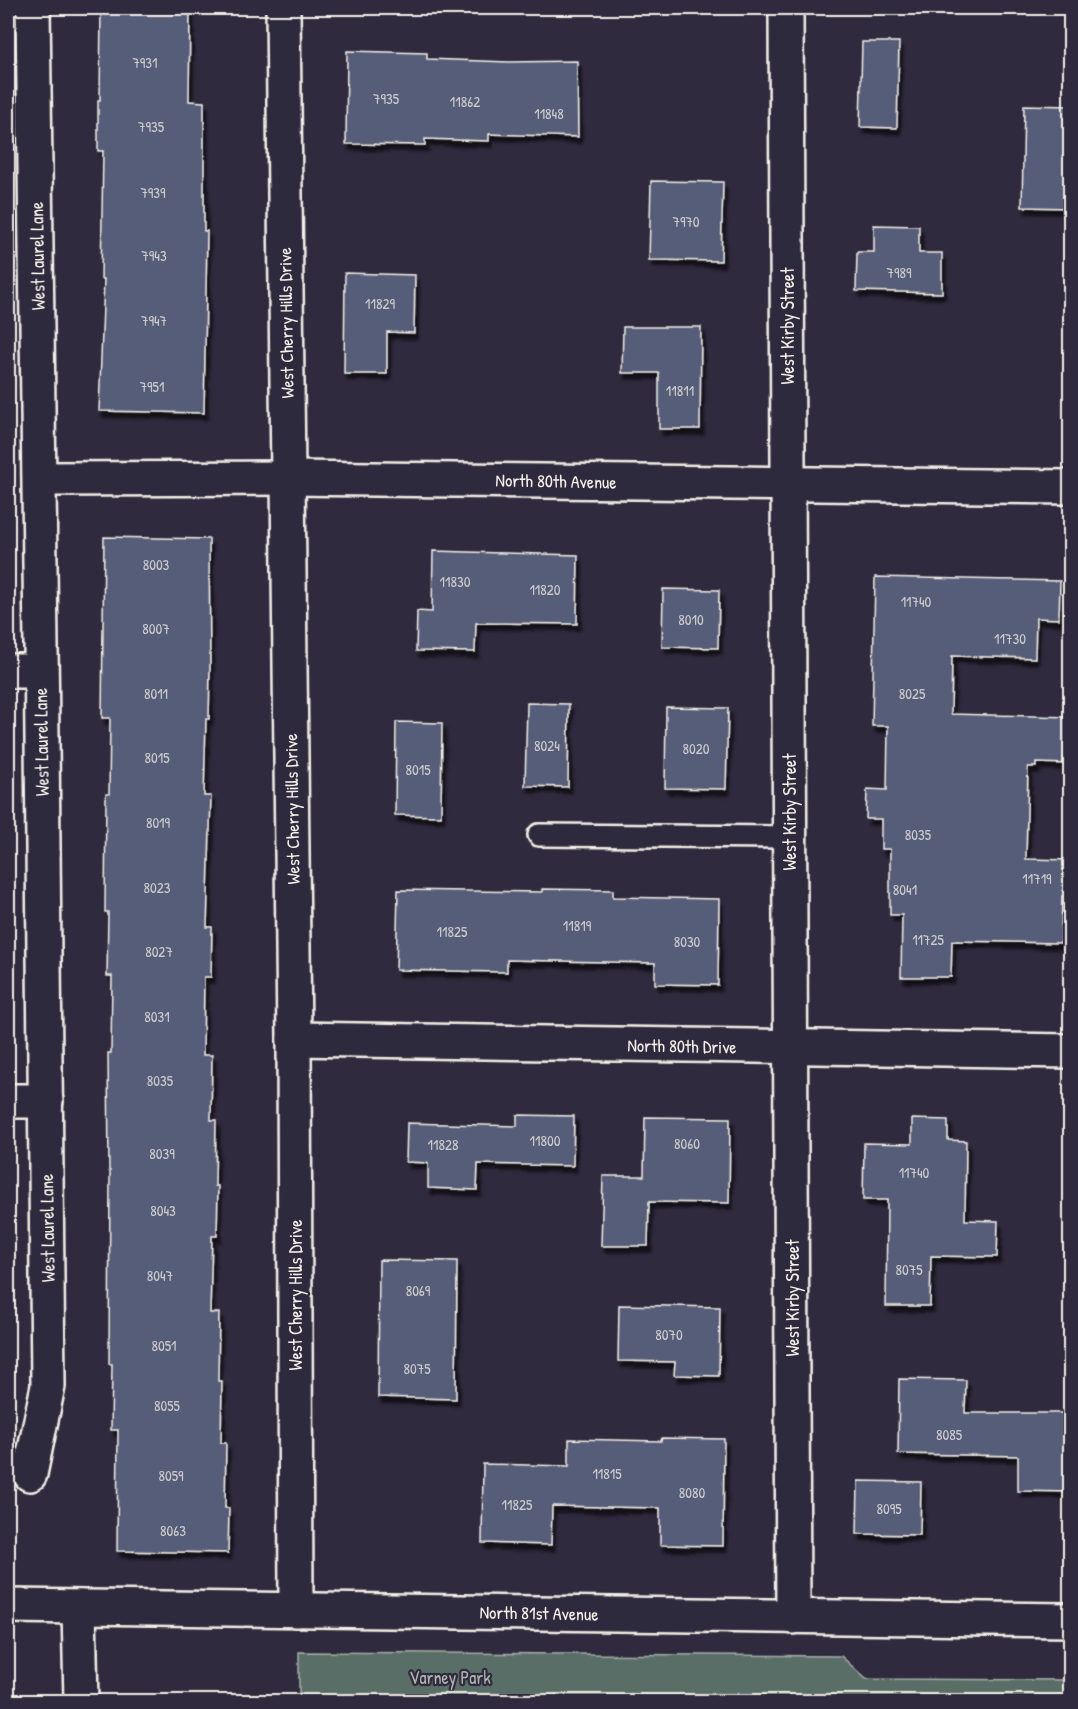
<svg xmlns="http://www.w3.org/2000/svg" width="1078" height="1709" font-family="'Patrick Hand',sans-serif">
<defs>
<filter id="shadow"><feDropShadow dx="3.5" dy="6" stdDeviation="1.5" flood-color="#0009"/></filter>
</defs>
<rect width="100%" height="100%" fill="#2f2a3d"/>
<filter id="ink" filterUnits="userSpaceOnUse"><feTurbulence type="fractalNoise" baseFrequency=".0167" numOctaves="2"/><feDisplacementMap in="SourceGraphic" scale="12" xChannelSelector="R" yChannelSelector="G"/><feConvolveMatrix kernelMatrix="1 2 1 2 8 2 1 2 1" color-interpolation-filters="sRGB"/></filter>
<g filter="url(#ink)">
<!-- green -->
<path fill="#5a6e67" stroke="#a7b0a8" stroke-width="1.5" d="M 299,1652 L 841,1656 L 866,1679 L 1070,1680 L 1070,1701 L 299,1701 Z"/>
<!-- building -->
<g fill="#575d78" stroke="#f4f1e8" stroke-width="1.5" filter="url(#shadow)">
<path d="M 101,8 L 190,8 L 189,101 L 204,102 L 204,231 L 207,231 L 204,413 L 99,411 L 104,279 L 101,279 L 103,151 L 98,151 L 98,100 L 100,100 Z"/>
<path d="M 862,42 L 899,42 L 897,128 L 860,127 Z"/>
<path d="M 347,51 L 427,53 L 427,59 L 509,62 L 577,61 L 578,137 L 489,134 L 489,141 L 425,139 L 425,145 L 346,144 Z"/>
<path d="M 1024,105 L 1071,106 L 1071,208 L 1022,207 Z"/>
<path d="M 651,181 L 723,182 L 721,261 L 649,260 Z"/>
<path d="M 874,225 L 919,226 L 919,253 L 942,253 L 942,293 L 856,291 L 857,252 L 874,252 Z"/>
<path d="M 345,273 L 415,275 L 414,333 L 387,332 L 387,374 L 344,374 Z"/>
<path d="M 623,327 L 701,327 L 700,429 L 659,429 L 659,373 L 622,373 Z"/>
<path d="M 104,537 L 209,539 L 210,668 L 209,719 L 206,719 L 204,796 L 211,796 L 207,927 L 212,927 L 211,977 L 204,977 L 203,1055 L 212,1055 L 211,1120 L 216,1120 L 215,1186 L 218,1186 L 217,1236 L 212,1236 L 210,1313 L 219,1313 L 218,1381 L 222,1381 L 221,1443 L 226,1443 L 225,1508 L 229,1508 L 228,1553 L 117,1551 L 118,1430 L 111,1430 L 112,1364 L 109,1364 L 110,1171 L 109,1171 L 108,1053 L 111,1053 L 112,976 L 107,976 L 108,912 L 105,912 L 106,794 L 109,794 L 110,718 L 102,718 Z"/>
<path d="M 433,551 L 578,555 L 577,624 L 476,623 L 475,652 L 416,651 L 417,611 L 432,612 Z"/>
<path d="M 875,577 L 1060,581 L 1059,619 L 1036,618 L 1035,658 L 952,656 L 951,714 L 1071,717 L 1071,764 L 1036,763 L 1036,767 L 1028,767 L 1026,859 L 1071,860 L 1071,896 L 1062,896 L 1061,943 L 952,941 L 951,977 L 901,977 L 902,915 L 890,915 L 890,849 L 881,849 L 881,819 L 866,819 L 867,789 L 887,790 L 888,726 L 872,726 Z"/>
<path d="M 663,589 L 719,590 L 718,648 L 662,647 Z"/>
<path d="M 527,703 L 569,704 L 568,787 L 525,786 Z"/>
<path d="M 666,707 L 728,708 L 726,789 L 665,788 Z"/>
<path d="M 396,722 L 442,723 L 441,816 L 395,815 Z"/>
<path d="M 542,889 L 613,890 L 613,897 L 719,899 L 718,985 L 655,984 L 655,963 L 507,960 L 507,972 L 396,970 L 398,890 L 542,892 Z"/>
<path d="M 517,1115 L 574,1116 L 573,1166 L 478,1164 L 477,1190 L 428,1188 L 428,1163 L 406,1162 L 407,1123 L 517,1126 Z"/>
<path d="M 645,1117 L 730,1118 L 729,1203 L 649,1202 L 648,1246 L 601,1246 L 603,1176 L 644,1176 Z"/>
<path d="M 912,1119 L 948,1120 L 948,1140 L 966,1141 L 965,1220 L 998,1221 L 997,1257 L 931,1256 L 930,1306 L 886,1306 L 887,1200 L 863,1200 L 864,1143 L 912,1144 Z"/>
<path d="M 379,1260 L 457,1261 L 456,1399 L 378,1397 Z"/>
<path d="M 619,1305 L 720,1307 L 719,1376 L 674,1375 L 675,1362 L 618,1361 Z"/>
<path d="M 899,1379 L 966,1380 L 965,1413 L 1071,1413 L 1071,1492 L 1018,1491 L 1018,1456 L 898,1454 Z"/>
<path d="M 662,1438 L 724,1439 L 723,1546 L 660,1545 L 660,1508 L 552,1506 L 551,1545 L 482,1543 L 483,1464 L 569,1466 L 569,1439 L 661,1441 Z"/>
<path d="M 858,1481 L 921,1482 L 920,1535 L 857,1534 Z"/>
</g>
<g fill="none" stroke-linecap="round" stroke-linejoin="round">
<!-- lane casing -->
<g stroke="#f4f1e8" stroke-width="26">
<path id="lane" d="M 539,835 L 789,837"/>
</g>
<!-- street casing -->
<g stroke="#f4f1e8" stroke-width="38">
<g id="street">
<path d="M 283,8 L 294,1039 L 296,1610"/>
<path d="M 786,8 L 793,1617"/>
<path d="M 41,479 L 288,478 L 1070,487"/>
<path d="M 8,671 L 40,671"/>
<path d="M 294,1039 L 1070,1051"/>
<path d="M 8,1101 L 46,1101"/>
<path d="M 30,1474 L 48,1386 C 44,927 40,467 33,8"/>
<path d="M 8,1606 L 1070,1620"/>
<path d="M 79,1607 L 81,1702"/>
</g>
</g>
<!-- lane -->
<use href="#lane" stroke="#2f2a3d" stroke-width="21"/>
<!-- street -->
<use href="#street" stroke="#2f2a3d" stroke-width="33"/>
</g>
</g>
<g text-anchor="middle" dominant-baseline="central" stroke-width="4.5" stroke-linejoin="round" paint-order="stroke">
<!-- number labels -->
<g font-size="15" fill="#cdcccc">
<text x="145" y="62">7931</text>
<text x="386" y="98">7935</text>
<text x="465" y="101">11862</text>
<text x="549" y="113">11848</text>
<text x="151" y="126">7935</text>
<text x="153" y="192">7939</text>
<text x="686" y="221">7970</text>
<text x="154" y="255">7943</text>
<text x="899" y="272">7989</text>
<text x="380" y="303">11829</text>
<text x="154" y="320">7947</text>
<text x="152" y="386">7951</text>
<text x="680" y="390">11811</text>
<text x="156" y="564">8003</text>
<text x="455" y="581">11830</text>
<text x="545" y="589">11820</text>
<text x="916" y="601">11740</text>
<text x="691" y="619">8010</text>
<text x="156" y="628">8007</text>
<text x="1010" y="638">11730</text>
<text x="156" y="693">8011</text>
<text x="912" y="693">8025</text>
<text x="547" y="745">8024</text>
<text x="696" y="748">8020</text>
<text x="157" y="757">8015</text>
<text x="418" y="769">8015</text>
<text x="158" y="822">8019</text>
<text x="918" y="834">8035</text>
<text x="1037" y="878">11719</text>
<text x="157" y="887">8023</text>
<text x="905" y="889">8041</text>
<text x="577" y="925">11819</text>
<text x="452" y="931">11825</text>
<text x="928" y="939">11725</text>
<text x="687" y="941">8030</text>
<text x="159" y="951">8027</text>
<text x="157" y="1016">8031</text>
<text x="160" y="1080">8035</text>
<text x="545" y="1140">11800</text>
<text x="687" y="1143">8060</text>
<text x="443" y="1144">11828</text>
<text x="162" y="1153">8039</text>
<text x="914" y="1172">11740</text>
<text x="163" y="1210">8043</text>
<text x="909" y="1269">8075</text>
<text x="160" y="1275">8047</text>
<text x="418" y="1290">8069</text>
<text x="669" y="1334">8070</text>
<text x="164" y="1345">8051</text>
<text x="417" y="1368">8075</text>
<text x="167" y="1405">8055</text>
<text x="949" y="1434">8085</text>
<text x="607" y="1473">11815</text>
<text x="171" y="1475">8059</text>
<text x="692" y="1492">8080</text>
<text x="517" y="1504">11825</text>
<text x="889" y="1508">8095</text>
<text x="173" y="1530">8063</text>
</g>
<!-- street labels -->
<g font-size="18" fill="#f4f1e8" stroke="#2f2a3d">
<text transform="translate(37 256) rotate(-91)">West Laurel Lane</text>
<text transform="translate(286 323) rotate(-91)">West Cherry Hills Drive</text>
<text transform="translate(787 326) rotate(-90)">West Kirby Street</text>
<text transform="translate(556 481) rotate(1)">North 80th Avenue</text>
<text transform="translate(41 742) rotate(-91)">West Laurel Lane</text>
<text transform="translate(292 809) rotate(-91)">West Cherry Hills Drive</text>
<text transform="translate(789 812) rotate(-90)">West Kirby Street</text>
<text transform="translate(682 1046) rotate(1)">North 80th Drive</text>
<text transform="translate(47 1228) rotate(-91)">West Laurel Lane</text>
<text transform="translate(295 1295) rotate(-90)">West Cherry Hills Drive</text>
<text transform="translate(792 1298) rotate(-90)">West Kirby Street</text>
<text transform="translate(539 1613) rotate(1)">North 81st Avenue</text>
</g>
<!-- park labels -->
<g font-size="18" fill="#afb6ae" stroke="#2f2a3d">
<text x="450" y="1677">Varney Park</text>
</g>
</g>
<!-- margin -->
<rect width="1078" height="1709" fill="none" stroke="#2f2a3d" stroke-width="30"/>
<rect x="15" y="15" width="1048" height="1679" fill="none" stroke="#f4f1e8" stroke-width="2" filter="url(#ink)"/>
</svg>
